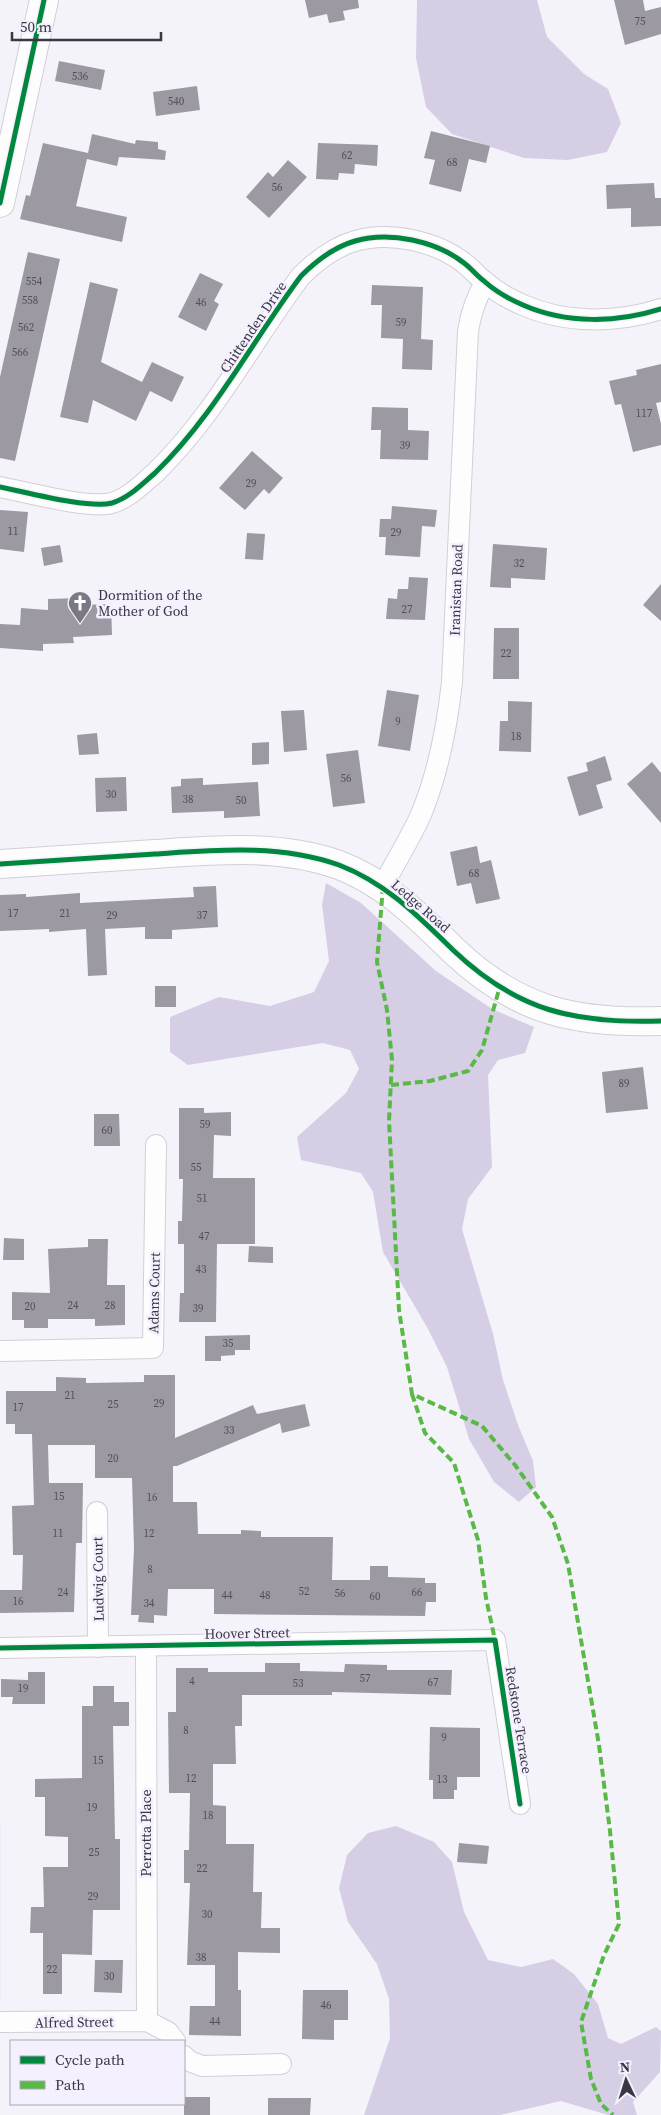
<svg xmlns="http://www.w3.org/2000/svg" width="661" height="2115" font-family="'Source Serif 4',serif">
<rect width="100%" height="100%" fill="#f5f3fa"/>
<!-- built -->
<rect fill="#f0ebfb" x="0" y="1823" width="1" height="180"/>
<!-- forest -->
<g fill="#d5cee5">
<path d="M 417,0 L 537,0 L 547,37 L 584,74 L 608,89 L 621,123 L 607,152 L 568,160 L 524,158 L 452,134 L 426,107 L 416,58 Z"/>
<path d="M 326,883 L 361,903 L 436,971 L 492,1009 L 534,1027 L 525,1053 L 498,1060 L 488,1075 L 492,1167 L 468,1199 L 462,1229 L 493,1334 L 503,1380 L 518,1425 L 533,1461 L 536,1487 L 519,1502 L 494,1482 L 469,1439 L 447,1367 L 428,1329 L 383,1252 L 373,1192 L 361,1173 L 301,1160 L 297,1137 L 346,1093 L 359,1069 L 350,1050 L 323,1043 L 188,1065 L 170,1052 L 170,1017 L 219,997 L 270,1006 L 314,992 L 329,961 L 322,905 Z"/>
<path d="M 396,1826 L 434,1842 L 452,1862 L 464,1912 L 488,1960 L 521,1967 L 553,1959 L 574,1974 L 598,2004 L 608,2038 L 621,2044 L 656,2027 L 661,2031 L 660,2072 L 633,2102 L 637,2115 L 608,2115 L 561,2101 L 500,2115 L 364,2115 L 390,2038 L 389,1999 L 377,1964 L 348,1922 L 339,1888 L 347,1855 L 368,1833 Z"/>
</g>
<!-- building -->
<g fill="#9c99a2">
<path d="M 305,0 L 358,0 L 359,8 L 343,11 L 345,20 L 329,23 L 327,14 L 309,18 Z"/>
<path d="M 614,0 L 643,0 L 645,11 L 661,7 L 661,34 L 625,45 Z"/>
<path d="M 59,61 L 105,70 L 101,90 L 55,81 Z"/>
<path d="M 197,86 L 200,110 L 156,116 L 153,92 Z"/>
<path d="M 431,131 L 490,146 L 486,163 L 469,159 L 461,192 L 429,184 L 435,160 L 424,158 Z"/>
<path d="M 92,134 L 135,144 L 136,140 L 158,142 L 158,149 L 166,151 L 165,160 L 119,157 L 117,166 L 87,159 L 76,206 L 127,217 L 122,242 L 20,219 L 26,195 L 30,196 L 43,143 L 88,153 Z"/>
<path d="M 318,143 L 378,145 L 377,166 L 355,164 L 354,174 L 339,173 L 338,180 L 316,179 Z"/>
<path d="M 288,160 L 307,177 L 269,218 L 246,197 L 268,172 L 273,177 Z"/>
<path d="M 654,183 L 655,198 L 661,198 L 661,226 L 631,227 L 631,208 L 607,209 L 606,185 Z"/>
<path d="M 28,252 L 60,259 L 15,461 L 0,458 L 0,377 Z"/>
<path d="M 200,273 L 223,284 L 214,301 L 219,304 L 206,331 L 178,317 Z"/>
<path d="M 90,282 L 118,289 L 101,362 L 142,382 L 152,362 L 184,377 L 172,402 L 150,391 L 136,421 L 93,400 L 88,423 L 60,417 Z"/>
<path d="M 372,285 L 423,287 L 421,339 L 433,340 L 432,370 L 402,369 L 403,339 L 381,338 L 382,305 L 371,305 Z"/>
<path d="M 661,364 L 661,402 L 656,403 L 661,424 L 661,445 L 633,452 L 621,404 L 615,405 L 609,381 L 637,375 L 636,370 Z"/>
<path d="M 372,407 L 408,408 L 408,430 L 429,431 L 428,460 L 380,459 L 381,430 L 371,430 Z"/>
<path d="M 252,451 L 283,478 L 269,494 L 264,489 L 245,510 L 219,488 Z"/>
<path d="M 392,506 L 437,510 L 435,527 L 422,526 L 420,557 L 385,555 L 386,537 L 379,537 L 380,519 L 391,519 Z"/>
<path d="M 0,510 L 28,512 L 24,552 L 0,549 Z"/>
<path d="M 247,533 L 265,534 L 263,560 L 245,559 Z"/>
<path d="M 493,544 L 547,548 L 545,580 L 511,578 L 511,588 L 490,587 Z"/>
<path d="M 60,545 L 63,562 L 44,566 L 41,548 Z"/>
<path d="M 409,577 L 428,578 L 425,620 L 386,619 L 388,598 L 397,599 L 398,589 L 408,589 Z"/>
<path d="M 661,584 L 661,621 L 643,605 Z"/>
<path d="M 79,598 L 80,605 L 111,604 L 112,635 L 73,637 L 74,643 L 43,644 L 43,651 L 0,648 L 0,624 L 20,625 L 21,608 L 48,610 L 48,599 Z"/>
<path d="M 494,628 L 519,628 L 519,679 L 493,679 Z"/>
<path d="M 387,690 L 419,695 L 410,751 L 378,746 Z"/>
<path d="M 508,701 L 532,702 L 531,752 L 499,751 L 500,721 L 508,721 Z"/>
<path d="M 304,710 L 307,750 L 284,752 L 281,711 Z"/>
<path d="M 97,733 L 99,754 L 79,755 L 77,735 Z"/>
<path d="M 269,742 L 269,764 L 252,765 L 252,743 Z"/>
<path d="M 358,750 L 365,803 L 333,807 L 326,754 Z"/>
<path d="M 605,756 L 612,780 L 596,785 L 603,808 L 579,816 L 567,777 L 588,771 L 586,763 Z"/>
<path d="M 652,762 L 661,773 L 661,823 L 627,784 Z"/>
<path d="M 126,777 L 127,811 L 96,812 L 95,778 Z"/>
<path d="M 203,778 L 203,785 L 258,782 L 260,816 L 224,818 L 224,811 L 172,813 L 171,787 L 181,786 L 181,779 Z"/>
<path d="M 477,846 L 480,863 L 491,860 L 500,899 L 476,904 L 471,883 L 457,886 L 450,852 Z"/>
<path d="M 216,886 L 218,927 L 172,930 L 172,939 L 145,939 L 145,927 L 105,929 L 107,975 L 88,976 L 86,929 L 49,932 L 49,929 L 0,931 L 0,895 L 26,894 L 26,897 L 80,893 L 80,903 L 194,897 L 193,887 Z"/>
<rect x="155" y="986" width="21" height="21"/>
<path d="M 643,1067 L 648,1109 L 606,1113 L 602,1072 Z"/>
<path d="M 179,1108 L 204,1108 L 204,1113 L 231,1112 L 231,1136 L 214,1135 L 213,1178 L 255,1178 L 255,1244 L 217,1244 L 216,1322 L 179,1322 L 180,1293 L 184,1293 L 184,1244 L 178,1244 L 178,1221 L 182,1221 L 183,1179 L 179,1179 Z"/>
<path d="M 94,1114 L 119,1114 L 120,1146 L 94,1146 Z"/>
<path d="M 4,1238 L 24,1239 L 24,1260 L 3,1260 Z"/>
<path d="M 88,1239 L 108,1239 L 107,1285 L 125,1285 L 125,1325 L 95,1326 L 95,1319 L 48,1319 L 48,1328 L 24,1328 L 24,1320 L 12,1320 L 12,1292 L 50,1293 L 48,1249 L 88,1247 Z"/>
<path d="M 249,1246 L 273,1247 L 273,1263 L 248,1262 Z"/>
<path d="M 250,1335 L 250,1350 L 235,1350 L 235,1355 L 221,1356 L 221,1361 L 205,1361 L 205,1336 Z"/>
<path d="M 144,1375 L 175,1375 L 175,1438 L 253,1405 L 257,1414 L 305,1404 L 310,1426 L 282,1433 L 280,1423 L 177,1466 L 173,1466 L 173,1502 L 197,1502 L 198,1534 L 241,1534 L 241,1530 L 261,1531 L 261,1537 L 333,1537 L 332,1580 L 370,1580 L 370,1566 L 388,1566 L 388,1577 L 425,1578 L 425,1583 L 436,1583 L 436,1602 L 426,1602 L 425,1616 L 214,1614 L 214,1589 L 168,1589 L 167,1616 L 154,1615 L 154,1623 L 138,1622 L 139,1615 L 131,1615 L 134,1548 L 132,1478 L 95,1478 L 95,1445 L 48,1445 L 49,1483 L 83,1483 L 82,1543 L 76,1543 L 74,1612 L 0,1613 L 0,1590 L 22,1590 L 23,1555 L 13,1555 L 12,1506 L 34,1505 L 32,1434 L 15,1434 L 15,1424 L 6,1424 L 6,1391 L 56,1391 L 56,1377 L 86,1378 L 86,1383 L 144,1382 Z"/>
<path d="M 265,1663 L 300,1663 L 300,1671 L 344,1672 L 345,1664 L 387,1665 L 387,1670 L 452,1670 L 451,1695 L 332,1692 L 332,1695 L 242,1695 L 242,1726 L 235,1726 L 236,1764 L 213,1764 L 213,1805 L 226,1806 L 226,1844 L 254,1844 L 253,1892 L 262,1892 L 261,1928 L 280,1928 L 280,1953 L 238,1952 L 238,1990 L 241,1990 L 241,2036 L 189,2035 L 190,2006 L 215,2006 L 215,1965 L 187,1965 L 190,1883 L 184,1883 L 184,1850 L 189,1850 L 190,1793 L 169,1793 L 168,1712 L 176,1712 L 176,1668 L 208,1668 L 208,1672 L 265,1672 Z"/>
<path d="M 28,1672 L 45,1672 L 45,1704 L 12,1704 L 13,1697 L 1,1697 L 1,1679 L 28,1680 Z"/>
<path d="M 93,1686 L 114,1686 L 114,1702 L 129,1702 L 129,1726 L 113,1726 L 115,1839 L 120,1839 L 120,1910 L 93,1910 L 92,1955 L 62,1954 L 62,1994 L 43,1994 L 43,1933 L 30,1933 L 31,1907 L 44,1907 L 43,1867 L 68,1867 L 68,1837 L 45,1836 L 45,1797 L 35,1797 L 35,1779 L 82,1778 L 82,1706 L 93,1706 Z"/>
<path d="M 430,1727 L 480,1728 L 480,1777 L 457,1777 L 457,1790 L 454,1790 L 454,1799 L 433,1799 L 433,1780 L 429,1780 Z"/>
<path d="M 459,1843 L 489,1846 L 487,1864 L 457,1862 Z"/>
<path d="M 95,1960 L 123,1960 L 122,1993 L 94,1992 Z"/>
<path d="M 303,1990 L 348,1990 L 348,2020 L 334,2020 L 334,2040 L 302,2039 Z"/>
<rect x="184" y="2097" width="26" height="18"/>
<path d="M 268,2098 L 311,2098 L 310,2115 L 268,2115 Z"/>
</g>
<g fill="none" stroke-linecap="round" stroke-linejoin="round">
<!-- street casing -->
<g stroke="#d1ced8" stroke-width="22">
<g id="street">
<path d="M 0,487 C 26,492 88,509 112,503 C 129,498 142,484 155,473 C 215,415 252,341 301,276 C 317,260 334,247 355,241 C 390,231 436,241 464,263 C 471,268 477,276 484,281 C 495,291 509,299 523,305 C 566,324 617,323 661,309"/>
<path d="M 383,886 C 395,862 411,838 422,812 C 439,770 447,727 452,682 L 468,331 C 471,313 475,299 485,283"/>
<path d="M 0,1351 L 153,1348 L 156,1145"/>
<path d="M 97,1512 L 98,1647"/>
<path d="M 146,1646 L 147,2021"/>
<path d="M 0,1648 L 495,1640 L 520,1804"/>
<path d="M 0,2022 L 147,2021 L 168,2032 L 175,2041"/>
<path d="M 184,2056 L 189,2061 L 202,2066 L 281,2064"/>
</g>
</g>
<!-- secondary casing -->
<g stroke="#d1ced8" stroke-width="30">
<path id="secondary" d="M 0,864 C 52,861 103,857 155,854 C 217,850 279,844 339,865 C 386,883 418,916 453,950 C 517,1011 575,1024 661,1021"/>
</g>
<!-- primary casing -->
<g stroke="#d1ced8" stroke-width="30">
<path id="primary" d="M 0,203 L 44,0"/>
</g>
<!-- street -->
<use href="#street" stroke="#fefdfe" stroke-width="20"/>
<!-- secondary -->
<use href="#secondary" stroke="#fefdfe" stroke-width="28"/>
<!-- primary -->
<use href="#primary" stroke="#fefdfe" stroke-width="28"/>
<!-- quiet -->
<g stroke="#58b947" stroke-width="4" stroke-dasharray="8 4" stroke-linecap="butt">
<path d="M 383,886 L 377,962 L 387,1010 L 392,1060 L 389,1121 L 399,1310 L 412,1394 L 482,1426 L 515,1465 L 552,1517 L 568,1564 L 599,1745 L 610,1831 L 619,1924 L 604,1955 L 581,2022 L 591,2079 L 601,2104 L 613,2115"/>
<path d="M 391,1085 L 430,1081 L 468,1071 L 482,1050 L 500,986"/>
<path d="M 412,1394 L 425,1433 L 454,1463 L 478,1540 L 486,1598 L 495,1640"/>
</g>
<!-- cycleway casing -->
<g stroke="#f4f0fd" stroke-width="8">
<g id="cycleway">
<path d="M 0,203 L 44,0"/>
<path d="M 0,487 C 26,492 88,509 112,503 C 129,498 142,484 155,473 C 215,415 252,341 301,276 C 317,260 334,247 355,241 C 390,231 436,241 464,263 C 471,268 477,276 484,281 C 495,291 509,299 523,305 C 566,324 617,323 661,309"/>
<path d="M 0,864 C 52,861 103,857 155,854 C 217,850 279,844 339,865 C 386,883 418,916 453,950 C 517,1011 575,1024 661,1021"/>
<path d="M 0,1648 L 495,1640 L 520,1804"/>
</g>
</g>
<!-- cycleway -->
<use href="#cycleway" stroke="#00873e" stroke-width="5"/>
</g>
<!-- icons -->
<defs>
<g id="church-pin" transform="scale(1.25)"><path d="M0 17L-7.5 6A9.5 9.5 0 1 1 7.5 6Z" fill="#7b7883" stroke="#f4f0fd"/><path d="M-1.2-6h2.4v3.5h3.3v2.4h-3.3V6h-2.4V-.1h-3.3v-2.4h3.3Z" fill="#fff"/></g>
</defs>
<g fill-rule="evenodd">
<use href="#church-pin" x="80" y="603"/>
</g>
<g text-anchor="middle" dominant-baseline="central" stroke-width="5" stroke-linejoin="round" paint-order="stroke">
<!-- number labels -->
<g font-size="11" fill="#524f5b">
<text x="640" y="21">75</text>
<text x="80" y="76">536</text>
<text x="176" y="101">540</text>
<text x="347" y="155">62</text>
<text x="452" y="162">68</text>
<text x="277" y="187">56</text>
<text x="34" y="281">554</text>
<text x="30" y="300">558</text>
<text x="201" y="302">46</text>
<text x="401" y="322">59</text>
<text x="26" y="327">562</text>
<text x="20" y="352">566</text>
<text x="644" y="413">117</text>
<text x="405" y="445">39</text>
<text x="251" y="483">29</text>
<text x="13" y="531">11</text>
<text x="396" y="532">29</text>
<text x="519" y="563">32</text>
<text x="407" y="609">27</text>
<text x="506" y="653">22</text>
<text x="398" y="721">9</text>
<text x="516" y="736">18</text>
<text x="346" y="778">56</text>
<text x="111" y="794">30</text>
<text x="188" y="799">38</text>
<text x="241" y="800">50</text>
<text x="474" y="873">68</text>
<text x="13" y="913">17</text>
<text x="65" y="913">21</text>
<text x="112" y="915">29</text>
<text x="202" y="915">37</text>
<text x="624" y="1083">89</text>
<text x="205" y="1124">59</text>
<text x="107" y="1130">60</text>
<text x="196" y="1167">55</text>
<text x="202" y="1198">51</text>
<text x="204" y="1236">47</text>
<text x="201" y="1269">43</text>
<text x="73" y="1305">24</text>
<text x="110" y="1305">28</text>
<text x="30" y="1306">20</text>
<text x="198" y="1308">39</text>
<text x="228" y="1343">35</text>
<text x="70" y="1395">21</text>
<text x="159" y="1403">29</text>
<text x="113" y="1404">25</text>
<text x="18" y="1407">17</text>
<text x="229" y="1430">33</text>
<text x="113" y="1458">20</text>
<text x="59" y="1496">15</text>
<text x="152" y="1497">16</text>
<text x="58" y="1533">11</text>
<text x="149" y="1533">12</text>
<text x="150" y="1569">8</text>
<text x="304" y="1591">52</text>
<text x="63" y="1592">24</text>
<text x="417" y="1592">66</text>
<text x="340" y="1593">56</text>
<text x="227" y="1595">44</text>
<text x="265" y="1595">48</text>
<text x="375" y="1596">60</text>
<text x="18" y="1601">16</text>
<text x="149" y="1603">34</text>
<text x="365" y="1678">57</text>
<text x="192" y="1681">4</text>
<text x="433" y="1682">67</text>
<text x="298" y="1683">53</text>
<text x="23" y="1688">19</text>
<text x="186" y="1730">8</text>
<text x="444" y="1737">9</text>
<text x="98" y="1760">15</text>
<text x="191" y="1778">12</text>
<text x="442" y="1779">13</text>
<text x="92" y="1807">19</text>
<text x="208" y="1815">18</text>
<text x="94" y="1852">25</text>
<text x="202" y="1868">22</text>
<text x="93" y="1896">29</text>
<text x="207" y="1914">30</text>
<text x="201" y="1957">38</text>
<text x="52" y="1969">22</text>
<text x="109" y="1976">30</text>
<text x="326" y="2005">46</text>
<text x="215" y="2021">44</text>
</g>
<!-- street labels -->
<g font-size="14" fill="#3a3643" stroke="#f4f0fd">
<text transform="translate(253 327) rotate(-56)">Chittenden Drive</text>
<text transform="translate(456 590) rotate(-88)">Iranistan Road</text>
<text transform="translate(421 906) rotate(41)">Ledge Road</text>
<text transform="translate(154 1293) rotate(-89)">Adams Court</text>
<text transform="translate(98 1579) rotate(-91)">Ludwig Court</text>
<text transform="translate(247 1633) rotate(-1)">Hoover Street</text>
<text transform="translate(519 1720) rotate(81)">Redstone Terrace</text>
<text transform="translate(146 1833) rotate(-90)">Perrotta Place</text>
<text transform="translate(74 2022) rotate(-1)">Alfred Street</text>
</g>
<!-- poi labels -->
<g font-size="14" fill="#3a3643" stroke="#f4f0fd" text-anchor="start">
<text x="98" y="595">Dormition of the<tspan x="98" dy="16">Mother of God</tspan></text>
</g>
</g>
<!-- legend -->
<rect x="10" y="2040" width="175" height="65" fill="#f4f0fd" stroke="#aaa6b3"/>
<rect x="20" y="2056" width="25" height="8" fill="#00873e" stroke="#aaa6b3"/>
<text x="55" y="2065" font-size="15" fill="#3a3643">Cycle path</text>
<rect x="20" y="2081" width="25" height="8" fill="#58b947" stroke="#aaa6b3"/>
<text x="55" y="2090" font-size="15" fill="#3a3643">Path</text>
<!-- north arrow -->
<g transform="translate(626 2080) rotate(356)" stroke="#f4f0fd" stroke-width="4" paint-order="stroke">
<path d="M0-4L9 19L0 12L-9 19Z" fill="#3a3643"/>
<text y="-8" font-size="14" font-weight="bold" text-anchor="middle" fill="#3a3643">N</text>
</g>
<!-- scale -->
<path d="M12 32v8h149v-8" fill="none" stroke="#3a3643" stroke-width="2.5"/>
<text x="20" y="32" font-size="15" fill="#3a3643" stroke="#f4f0fd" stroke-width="4" paint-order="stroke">50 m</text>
</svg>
